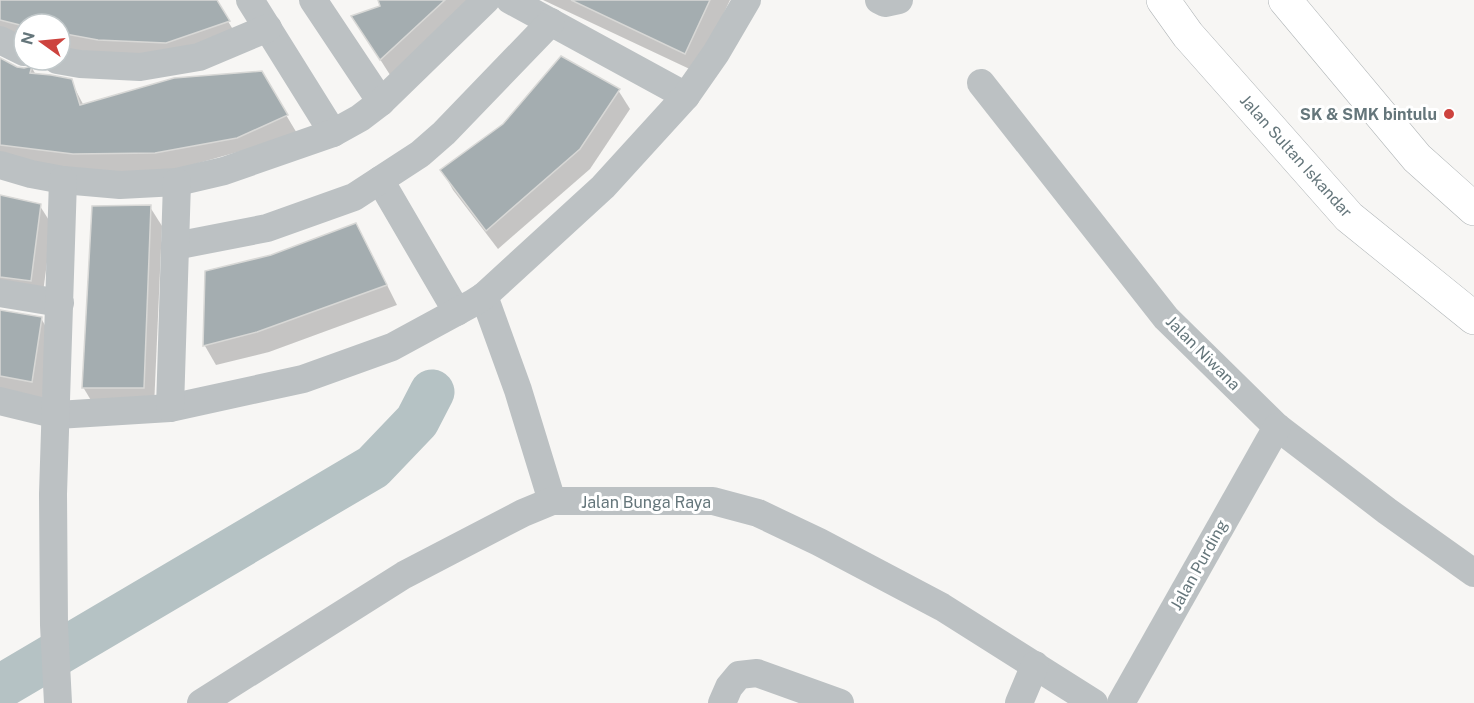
<svg xmlns="http://www.w3.org/2000/svg" width="1474" height="703" font-family="'Public Sans',sans-serif">
<rect width="100%" height="100%" fill="#f7f6f4"/>
<!-- shadow -->
<g fill="#0003">
<path d="M 0,0 L 215,0 L 240,41 L 178,62 L 60,50 L 60,24 L 24,24 L 24,44 L 0,40 Z"/>
<path d="M 380,0 L 478,0 L 392,78 L 353,17 L 382,6 Z"/>
<path d="M 543,0 L 730,0 L 696,72 Z"/>
<path d="M 0,60 L 17,68 L 24,70 L 32,68 L 36,75 L 71,81 L 84,106 L 261,73 L 298,135 L 167,172 L 85,173 L 0,160 Z"/>
<path d="M 618,90 L 630,109 L 590,169 L 498,249 L 453,190 L 442,170 L 504,125 Z"/>
<path d="M 0,197 L 40,206 L 52,225 L 42,300 L 0,301 Z"/>
<path d="M 150,207 L 162,226 L 154,407 L 95,407 L 83,387 Z"/>
<path d="M 367,245 L 397,305 L 269,352 L 216,365 L 205,346 L 207,272 Z"/>
<path d="M 0,311 L 41,318 L 52,338 L 42,401 L 0,394 Z"/>
</g>
<g fill="none" stroke-linecap="round" stroke-linejoin="round">
<!-- river -->
<path stroke="#b5c2c4" stroke-width="45" d="M 0,687 L 373,467 L 417,421 L 432,392"/>
</g>
<!-- building -->
<g fill="#a4adb0" stroke="#d8d8d6" stroke-width="1.5">
<path d="M 0,0 L 217,0 L 230,21 L 166,43 L 98,40 L 60,33 L 60,24 L 24,24 L 24,26 L 0,20 Z"/>
<path d="M 378,0 L 445,0 L 380,60 L 351,16 L 380,6 Z"/>
<path d="M 571,0 L 710,0 L 685,54 Z"/>
<path d="M 561,56 L 620,89 L 580,149 L 486,231 L 440,170 L 503,124 Z"/>
<path d="M 0,58 L 17,67 L 24,68 L 32,66 L 30,73 L 51,75 L 72,79 L 80,105 L 174,78 L 262,71 L 288,115 L 237,138 L 155,153 L 73,154 L 0,145 Z"/>
<path d="M 0,195 L 41,204 L 31,281 L 0,277 Z"/>
<path d="M 151,205 L 144,388 L 82,388 L 92,206 Z"/>
<path d="M 356,223 L 387,285 L 257,332 L 203,346 L 205,271 L 271,255 Z"/>
<path d="M 0,310 L 42,317 L 32,382 L 0,376 Z"/>
</g>
<g fill="none" stroke-linecap="round" stroke-linejoin="round">
<!-- major casing -->
<g stroke="#b0b5b7" stroke-width="34">
<g id="major">
<path d="M 1163,0 L 1188,35 L 1349,217 L 1474,318"/>
<path d="M 1285,0 L 1417,158 L 1474,209"/>
</g>
</g>
<!-- minor -->
<g stroke="#bcc1c3" stroke-width="28">
<path d="M 250,0 L 333,133"/>
<path d="M 313,0 L 381,102"/>
<path d="M 510,0 L 686,96"/>
<path d="M 879,0 L 885,3 L 899,0"/>
<path d="M 0,40 L 24,52"/>
<path d="M 57,60 L 80,64 L 140,67 L 199,57 L 268,28"/>
<path d="M 981,83 L 1166,318 L 1277,427 L 1387,511 L 1474,573"/>
<path d="M 0,165 L 31,174 L 63,180 L 120,185 L 177,182 L 224,171 L 333,133 L 360,118 L 381,102 L 486,0"/>
<path d="M 380,180 L 457,312"/>
<path d="M 175,246 L 267,228 L 354,197 L 420,154 L 444,133 L 551,22"/>
<path d="M 0,293 L 60,303"/>
<path d="M 484,296 L 518,390 L 552,501"/>
<path d="M 0,401 L 57,415 L 170,408 L 303,379 L 392,347 L 473,303 L 484,296 L 603,187 L 686,96 L 716,53 L 747,0"/>
<path d="M 170,408 L 177,182"/>
<path d="M 58,703 L 54,625 L 53,494 L 63,180"/>
<path d="M 201,703 L 404,575 L 523,513 L 552,501 L 713,501 L 758,513 L 819,542 L 942,607 L 1094,703"/>
<path d="M 722,703 L 729,687 L 739,675 L 757,673 L 840,703"/>
<path d="M 1019,703 L 1035,665"/>
<path d="M 1121,703 L 1277,427"/>
</g>
<!-- major -->
<use href="#major" stroke="#fff" stroke-width="33"/>
</g>
<!-- markers -->
<circle fill="#cd433e" stroke="#fff" stroke-width="2" cx="1449" cy="114" r="6"/>
<g text-anchor="middle" dominant-baseline="central" stroke-width="6" stroke-linejoin="round" paint-order="stroke">
<!-- poi labels -->
<g font-size="16" font-weight="bold" fill="#65767b" stroke="#fff" text-anchor="end">
<text x="1437" y="114">SK &amp; SMK bintulu</text>
</g>
<!-- street labels -->
<g font-size="16" fill="#65767b" stroke="#fff">
<text transform="translate(1296 156) rotate(48)">Jalan Sultan Iskandar</text>
<text transform="translate(1203 353) rotate(45)">Jalan Niwana</text>
<text x="646" y="502">Jalan Bunga Raya</text>
<text transform="translate(1199 565) rotate(-61)">Jalan Purding</text>
</g>
</g>
<!-- north arrow -->
<g transform="translate(42 42) rotate(285)"><circle r="28" fill="#ffffff" stroke="#c1c8ca" stroke-width="1.5"/>
<path d="M0-4.5L10 22L0 15L-10 22Z" fill="#cd433e"/>
<text y="-9" font-size="16" font-weight="bold" text-anchor="middle" fill="#65767b">N</text>
</g>
</svg>
